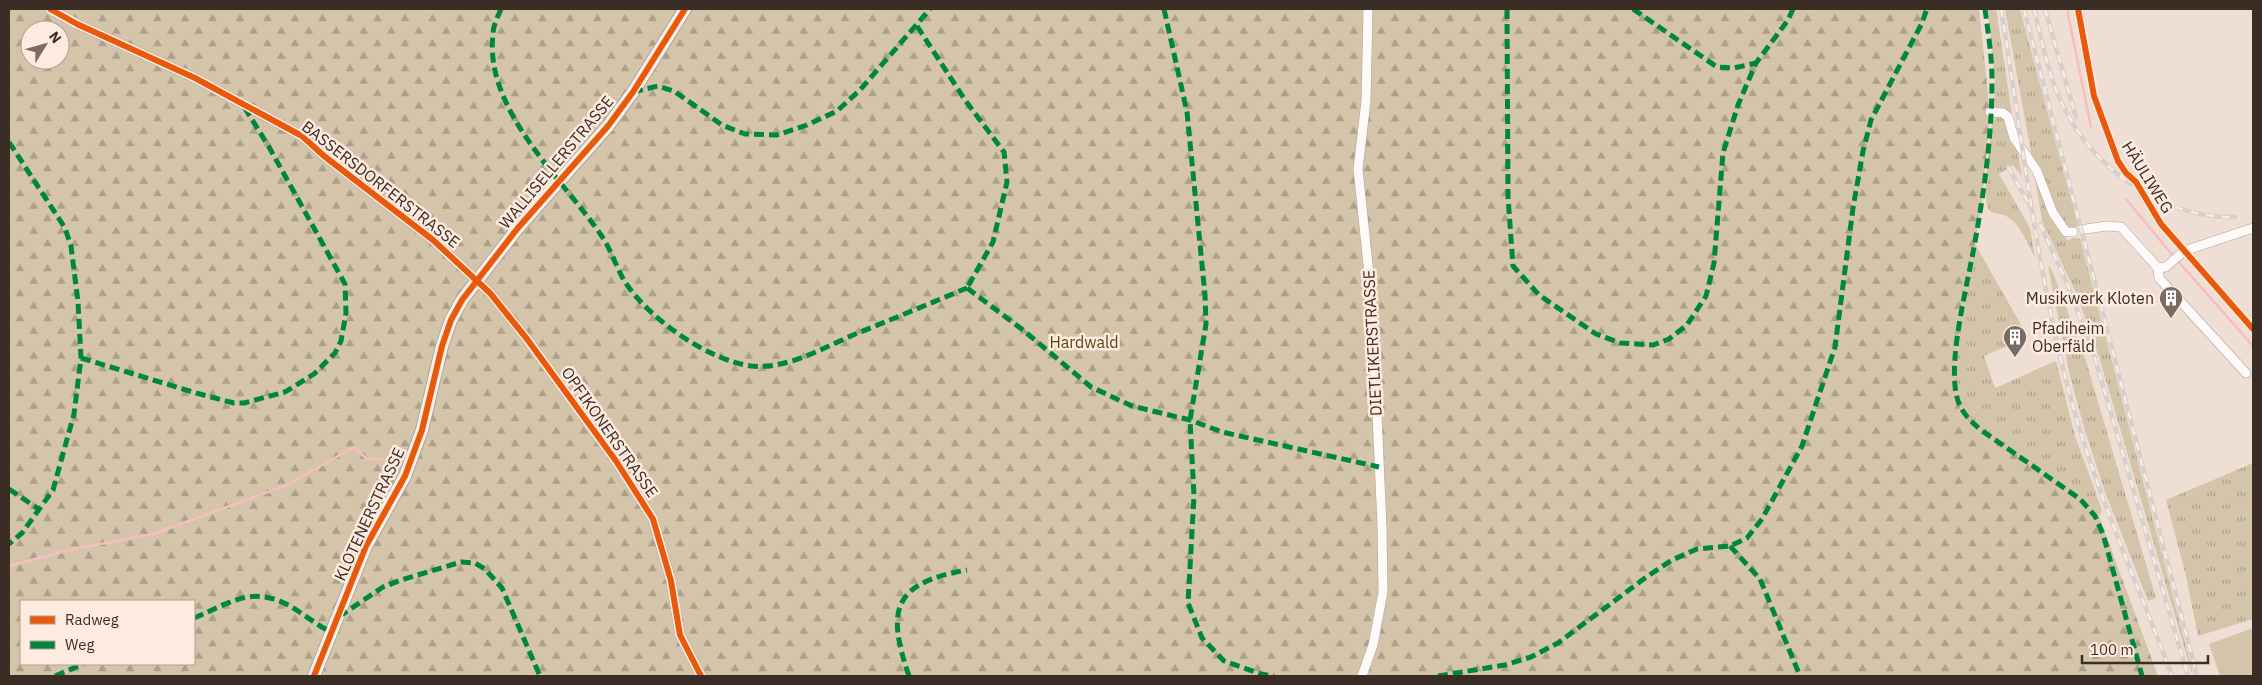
<svg xmlns="http://www.w3.org/2000/svg" width="2262" height="685" font-family="'IBM Plex Sans',sans-serif">
<defs>
<pattern id="grass-tufts" width="24" height="20" patternUnits="userSpaceOnUse" patternTransform="scale(1.25)"><rect width="24" height="20" fill="#d4c5aa"/><path d="M3 7l-1-3M5 7V3M7 7l1-3M15 17l-1-3M17 17v-4M19 17l1-3" fill="none" stroke="#ada08a"/></pattern>
<pattern id="forest-firs" width="22" height="20" patternUnits="userSpaceOnUse" patternTransform="scale(1.25)"><rect width="22" height="20" fill="#d4c5aa"/><path d="M5 1l3.5 6h-7zM16 11l3.5 6h-7z" fill="#ada08a"/></pattern>
</defs>
<rect width="100%" height="100%" fill="#efded4"/>
<!-- grass -->
<g fill="url(#grass-tufts)">
<path d="M 1988,9 L 1996,9 L 2012,114 L 1994,106 L 1995,81 Z"/>
<path d="M 2005,9 L 2020,9 L 2078,226 L 2070,229 L 2058,216 L 2032,158 Z"/>
<path d="M 1998,116 L 2005,120 L 2008,133 L 2017,148 L 2022,176 L 2013,165 L 1999,174 L 2030,228 L 2035,257 C 2028,245 2020,223 2006,216 C 2001,213 1993,215 1989,210 C 1981,201 1991,135 1992,121 Z"/>
<path d="M 2034,171 L 2050,215 L 2068,241 L 2072,238 L 2080,238 L 2193,673 L 2192,674 L 2100,360 L 2076,293 L 2042,221 Z"/>
<path d="M 1975,244 L 2028,337 L 1984,356 L 1995,388 L 2056,361 L 2075,436 L 2102,510 L 2099,516 L 1960,415 L 1955,381 L 1958,343 Z"/>
<path d="M 2048,267 L 2050,267 L 2054,275 L 2085,358 L 2156,598 L 2148,601 L 2105,492 L 2085,431 L 2070,376 Z"/>
<path d="M 2253,463 L 2253,619 L 2198,636 L 2186,576 L 2166,500 Z"/>
</g>
<!-- forest -->
<path fill="url(#forest-firs)" fill-rule="evenodd" d="M 9,9 L 1979,9 L 1990,112 L 1982,202 L 1958,343 L 1955,381 L 1960,414 L 2099,516 L 2158,676 L 9,676 ZM 30,30 L 60,30 L 60,60 L 30,60 ZM 21,601 L 194,601 L 194,664 L 21,664 Z"/>
<!-- green -->
<path fill="#d4c5aa" d="M 2253,628 L 2253,676 L 2220,676 L 2209,644 Z"/>
<g fill="none" stroke-linecap="round" stroke-linejoin="round">
<!-- stream -->
<g stroke="#f7bdc0" stroke-width="2.5">
<path d="M 2067,9 L 2091,127"/>
<path d="M 2126,199 L 2174,257"/>
<path d="M 2178,261 L 2253,346"/>
<path d="M 9,566 L 65,551 L 153,534 L 287,485 L 354,447 L 367,459 L 404,460"/>
</g>
<!-- street casing -->
<g stroke="#afa29a" stroke-width="10">
<g id="street">
<path d="M 50,9 L 77,24 L 195,78 L 302,136 L 324,156 L 433,240 L 490,293 L 527,339 L 616,461 L 653,519 L 671,581 L 680,635 L 701,676"/>
<path d="M 1990,112 L 2003,113 L 2008,117 L 2014,138 L 2037,171 L 2053,213 L 2066,232 L 2073,232"/>
<path d="M 2086,229 L 2106,226 L 2121,227 L 2158,268"/>
<path d="M 2158,268 L 2159,278 L 2246,373"/>
<path d="M 2158,268 L 2166,267 L 2184,251 L 2253,228"/>
<path d="M 1362,676 L 1373,645 L 1383,592 L 1382,526 L 1372,303 L 1358,169 L 1366,101 L 1368,9"/>
</g>
</g>
<!-- secondary casing -->
<g stroke="#afa29a" stroke-width="14">
<path id="secondary" d="M 314,676 L 366,546 L 405,476 L 422,430 L 442,346 L 451,320 L 462,300 L 517,229 L 608,126 L 633,92 L 685,9"/>
</g>
<!-- street -->
<use href="#street" stroke="#fdfaf9" stroke-width="9"/>
<!-- secondary -->
<use href="#secondary" stroke="#faf5f3" stroke-width="12"/>
<!-- rail casing -->
<g stroke="#d5d0cc" stroke-width="4.5">
<g id="rail">
<path d="M 2001,9 C 2022,136 2036,267 2069,392 C 2095,490 2137,582 2172,676"/>
<path d="M 2024,9 L 2197,676"/>
<path d="M 2034,9 C 2041,36 2046,64 2056,90 C 2085,163 2156,218 2235,217"/>
<path d="M 2045,9 L 2076,117"/>
<path d="M 2008,167 L 2030,206"/>
<path d="M 2040,224 L 2070,290 L 2094,355 L 2188,676"/>
</g>
</g>
<!-- rail -->
<use href="#rail" stroke="#feebe0" stroke-width="2.5" stroke-dasharray="8" stroke-linecap="butt"/>
<!-- quiet -->
<g stroke="#00873e" stroke-width="5" stroke-dasharray="10 5" stroke-linecap="butt">
<path d="M 501,9 C 498,16 493,26 493,34 C 484,110 562,178 601,235 C 611,249 616,267 625,282 C 649,319 708,360 751,366 C 788,370 826,346 858,333 C 895,318 931,303 967,288"/>
<path d="M 1164,9 L 1187,112 L 1205,295 L 1206,324 L 1190,420 L 1194,496 L 1188,603 L 1202,638 L 1224,661 L 1261,674 L 1274,676"/>
<path d="M 1507,9 L 1508,197 L 1513,266 L 1539,295 L 1596,334 L 1620,343 L 1653,345 L 1669,339 L 1687,325 L 1706,296 L 1714,263 L 1723,153 L 1738,105 L 1756,63 L 1788,20 L 1793,9"/>
<path d="M 1633,9 L 1717,67 L 1734,68 L 1756,63"/>
<path d="M 1985,9 C 1988,32 1992,56 1992,81 C 1992,136 1984,193 1974,247 C 1967,287 1949,355 1956,393 C 1959,410 1968,419 1981,430 L 2080,499 L 2095,516 L 2103,534 L 2142,676"/>
<path d="M 917,26 L 965,100 L 1004,152 L 1007,182 L 993,242 L 967,288"/>
<path d="M 633,92 L 658,86 L 674,91 L 722,125 L 745,134 L 777,135 L 807,125 L 837,111 L 860,90 L 930,9"/>
<path d="M 9,142 L 65,228 L 71,246 L 78,302 L 81,358 L 74,414 L 53,490 L 22,533 L 9,544"/>
<path d="M 967,288 L 1023,330 L 1091,387 L 1132,406 L 1190,420 L 1222,432 L 1379,467"/>
<path d="M 81,358 L 196,393 L 234,403 L 244,403 L 285,392 L 314,374 L 335,353 L 341,341 L 346,313 L 345,284 L 269,147 L 243,105"/>
<path d="M 9,489 L 40,510"/>
<path d="M 1730,546 L 1760,579 L 1800,676"/>
<path d="M 338,614 L 343,614 L 383,587 L 401,580 L 461,562 L 475,563 L 485,569 L 502,588 L 540,676"/>
<path d="M 194,618 C 228,604 251,585 288,605 C 303,613 316,625 331,632"/>
<path d="M 55,676 L 83,664"/>
<path d="M 909,676 C 886,609 893,583 967,570"/>
<path d="M 1438,676 L 1505,665 L 1531,657 L 1558,643 L 1645,578 L 1672,560 L 1697,549 L 1730,546 L 1747,538 L 1762,519 L 1802,446 L 1835,347 L 1853,208 L 1863,151 L 1871,120 L 1921,25 L 1927,9"/>
</g>
<!-- cycleway casing -->
<g stroke="#feebe0" stroke-width="9">
<g id="cycleway">
<path d="M 50,9 L 77,24 L 195,78 L 302,136 L 324,156 L 433,240 L 490,293 L 527,339 L 616,461 L 653,519 L 671,581 L 680,635 L 701,676"/>
<path d="M 2078,9 L 2094,96 L 2118,161 L 2126,173 L 2136,182 L 2161,224 L 2253,329"/>
<path d="M 314,676 L 366,546 L 405,476 L 422,430 L 442,346 L 451,320 L 462,300 L 517,229 L 608,126 L 633,92 L 685,9"/>
</g>
</g>
<!-- cycleway -->
<use href="#cycleway" stroke="#e8590c" stroke-width="6"/>
</g>
<!-- icons -->
<defs>
<g id="building-pin" transform="scale(1.25)"><path d="M0 17L-7.5 6A9.5 9.5 0 1 1 7.5 6Z" fill="#796b63" stroke="#feebe0"/><path d="M-4-6H4V6H1V3H-1V6H-4ZM-2.5-4.3h1.7v1.8h-1.7ZM.8-4.3h1.7v1.8H.8ZM-2.5-1h1.7V.8h-1.7ZM.8-1h1.7V.8H.8Z" fill="#fff"/></g>
</defs>
<g fill-rule="evenodd">
<use href="#building-pin" x="2171" y="298"/>
<use href="#building-pin" x="2015" y="337"/>
</g>
<g text-anchor="middle" dominant-baseline="central" stroke-width="5" stroke-linejoin="round" paint-order="stroke">
<!-- street labels -->
<g font-size="16" fill="#392d26" stroke="#feebe0">
<text transform="translate(556 162) rotate(-50)">WALLISELLERSTRASSE</text>
<text transform="translate(2148 177) rotate(58)">HÄULIWEG</text>
<text transform="translate(381 184) rotate(38)">BASSERSDORFERSTRASSE</text>
<text transform="translate(1372 343) rotate(-93)">DIETLIKERSTRASSE</text>
<text transform="translate(610 432) rotate(55)">OPFIKONERSTRASSE</text>
<text transform="translate(369 514) rotate(-65)">KLOTENERSTRASSE</text>
</g>
<!-- poi labels -->
<g font-size="16" fill="#392d26" stroke="#feebe0" text-anchor="end">
<text x="2154" y="298">Musikwerk Kloten</text>
<text x="2032" y="328" text-anchor="start">Pfadiheim<tspan x="2032" dy="18">Oberfäld</tspan></text>
</g>
<!-- park labels -->
<g font-size="16" fill="#574814" stroke="#feebe0">
<text x="1084" y="342">Hardwald</text>
</g>
</g>
<!-- border -->
<rect width="2262" height="685" fill="none" stroke="#392d26" stroke-width="20"/>
<!-- legend -->
<rect x="20" y="600" width="175" height="65" fill="#feebe0" stroke="#af9f96"/>
<rect x="30" y="616" width="25" height="8" fill="#e8590c" stroke="#af9f96"/>
<text x="65" y="625" font-size="15" fill="#392d26">Radweg</text>
<rect x="30" y="641" width="25" height="8" fill="#00873e" stroke="#af9f96"/>
<text x="65" y="650" font-size="15" fill="#392d26">Weg</text>
<!-- north arrow -->
<g transform="translate(45 45) rotate(53)"><circle r="24" fill="#feebe0" stroke="#af9f96"/>
<path d="M0-4L9 19L0 12L-9 19Z" fill="#796b63"/>
<text y="-8" font-size="14" font-weight="bold" text-anchor="middle" fill="#392d26">N</text>
</g>
<!-- scale -->
<path d="M2082 655v8h126v-8" fill="none" stroke="#392d26" stroke-width="2.5"/>
<text x="2090" y="655" font-size="15" fill="#392d26" stroke="#feebe0" stroke-width="4" paint-order="stroke">100 m</text>
</svg>
